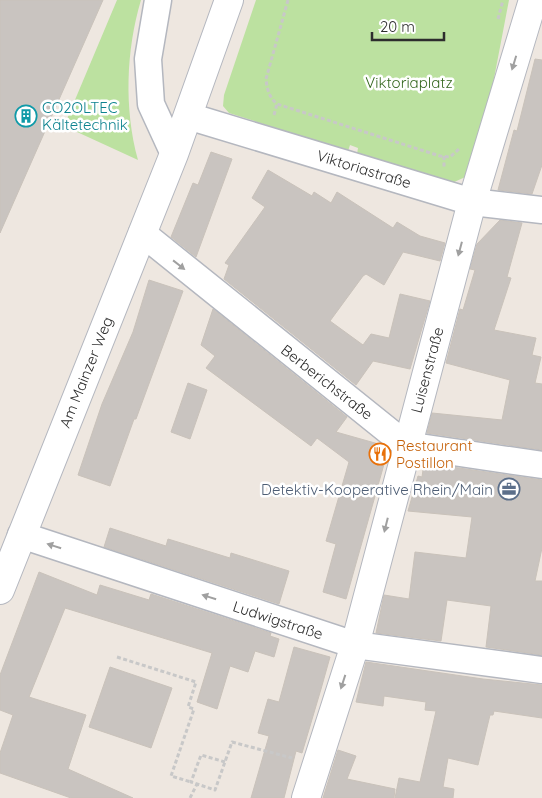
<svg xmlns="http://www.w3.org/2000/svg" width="542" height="798" font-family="Quicksand,sans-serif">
<rect width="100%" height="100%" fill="#eee7e0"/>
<!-- green -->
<g fill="#bce1a0">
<path d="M 117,0 L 141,0 C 126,50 124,109 138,160 L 64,126 Z"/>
<path d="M 256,0 L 509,0 L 478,162 L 472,174 L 452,183 L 357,154 L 358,148 L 350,145 L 348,151 L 229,113 L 223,106 L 224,95 Z"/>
</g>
<!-- building -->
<g fill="#c9c4c0" stroke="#c9c2ba">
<path d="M 0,0 L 103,0 L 0,233 Z"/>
<path d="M 535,59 L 542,60 L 542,165 L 532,194 L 498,190 L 514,130 L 517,131 Z"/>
<path d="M 211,152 L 232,159 L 196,257 L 171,237 L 193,183 L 198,185 Z"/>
<path d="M 268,170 L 312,196 L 314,192 L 331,203 L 337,192 L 393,228 L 397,222 L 420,236 L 445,243 L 440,261 L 403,252 L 384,285 L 366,274 L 363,276 L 330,321 L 363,345 L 371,334 L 389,338 L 400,294 L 430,301 L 410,369 L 373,361 L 356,385 L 224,279 L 229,265 L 225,263 L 265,207 L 252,198 Z"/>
<path d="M 500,220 L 522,223 L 507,277 L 511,278 L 494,330 L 536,338 L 532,355 L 541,357 L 535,383 L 542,384 L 542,450 L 427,433 L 432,413 L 502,420 L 510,380 L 446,363 L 460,309 L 463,310 L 475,270 L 470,269 L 477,244 Z"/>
<path d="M 149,280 L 183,291 L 136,419 L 134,419 L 110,486 L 78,475 L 102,404 L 133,332 Z"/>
<path d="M 213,309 L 347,417 L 336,432 L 382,445 L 388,450 L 346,599 L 323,592 L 336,544 L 326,541 L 349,462 L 317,438 L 311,446 L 206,368 L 215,356 L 201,345 Z"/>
<path d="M 188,383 L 207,390 L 190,439 L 171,432 Z"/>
<path d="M 424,463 L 542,480 L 542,548 L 535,581 L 542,581 L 542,655 L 486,647 L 491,606 L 447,600 L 441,641 L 376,633 L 384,595 L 409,599 L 415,552 L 466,558 L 472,517 L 408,511 L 418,476 L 422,477 Z"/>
<path d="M 110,528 L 166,546 L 168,539 L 230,558 L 231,553 L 289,571 L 279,604 L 104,547 Z"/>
<path d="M 39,572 L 97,595 L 100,585 L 149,600 L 151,594 L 271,633 L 270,636 L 279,639 L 274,657 L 255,651 L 248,672 L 230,666 L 217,709 L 197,702 L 212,653 L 65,608 L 29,697 L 86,715 L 68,769 L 133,798 L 71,798 L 0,773 L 0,753 L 13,715 L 0,710 L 0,675 Z"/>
<path d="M 294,647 L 330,657 L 321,689 L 302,753 L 296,751 L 284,798 L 251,798 L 269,736 L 258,733 L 268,699 L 279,702 Z"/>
<path d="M 366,662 L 483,679 L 542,685 L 542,718 L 494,711 L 493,715 L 490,715 L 478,765 L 448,758 L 443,787 L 454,789 L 453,798 L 395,798 L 399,778 L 420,782 L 436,711 L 425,710 L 426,702 L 384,696 L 383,706 L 356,702 Z"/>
<path d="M 110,667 L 172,688 L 151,748 L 89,727 Z"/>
<path d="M 338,750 L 356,756 L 347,779 L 395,789 L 394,798 L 323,798 Z"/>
</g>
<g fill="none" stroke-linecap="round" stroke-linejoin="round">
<!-- street casing -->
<g stroke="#b4b7bf" stroke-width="29">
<g id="street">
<path d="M 158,0 L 148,59 L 151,104 L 174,154"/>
<path d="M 188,116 L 472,202 L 542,210"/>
<path d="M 142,233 L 406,445 L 542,465"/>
<path d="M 21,535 L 355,645 L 542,670"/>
</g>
</g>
<!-- secondary casing -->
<g stroke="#b4b7bf" stroke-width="30">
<g id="secondary">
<path d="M 0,590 L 174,154 L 229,0"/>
<path d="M 306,798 L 355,645 L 472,202 L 533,0"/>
</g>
</g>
<!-- path -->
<g stroke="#c8c8c8" stroke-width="3" stroke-dasharray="4 2.5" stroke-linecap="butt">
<path d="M 288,0 L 266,79 C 267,89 269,97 277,104 L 440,156 L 450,157 L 459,149"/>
<path d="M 498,19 L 503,0"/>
<path d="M 274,115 L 277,104"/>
<path d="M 444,156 L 444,168"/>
<path d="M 117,657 L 196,682 L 188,707 L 194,709 L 171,776 L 191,782"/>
<path d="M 225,762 L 201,755 L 191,782 L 215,790 L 232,742 L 292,758"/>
<path d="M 190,798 L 197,784"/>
</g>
<!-- street -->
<use href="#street" stroke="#fff" stroke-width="26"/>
<!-- secondary -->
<use href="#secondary" stroke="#fff" stroke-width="28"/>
</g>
<!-- one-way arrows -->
<defs><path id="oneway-solid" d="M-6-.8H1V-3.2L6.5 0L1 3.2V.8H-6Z" transform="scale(1.25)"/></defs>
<g fill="#a0a0a0">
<use href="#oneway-solid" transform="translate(514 63) rotate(107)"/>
<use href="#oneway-solid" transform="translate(460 249) rotate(105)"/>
<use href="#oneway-solid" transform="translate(179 265) rotate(38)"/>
<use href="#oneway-solid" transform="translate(386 525) rotate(104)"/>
<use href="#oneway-solid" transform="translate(54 546) rotate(-162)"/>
<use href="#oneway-solid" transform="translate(209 597) rotate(-162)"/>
<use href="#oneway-solid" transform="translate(343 682) rotate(108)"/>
</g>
<!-- icons -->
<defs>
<g id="building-ring" transform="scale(1.125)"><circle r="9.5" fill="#fff" stroke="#0f9aa8" stroke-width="1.5"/><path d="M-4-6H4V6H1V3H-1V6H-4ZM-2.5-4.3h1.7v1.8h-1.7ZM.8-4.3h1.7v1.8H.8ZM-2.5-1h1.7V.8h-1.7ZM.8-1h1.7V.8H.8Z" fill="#0f9aa8"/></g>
<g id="restaurant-ring" transform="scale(1.125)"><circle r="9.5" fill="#fff" stroke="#e8710a" stroke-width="1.5"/><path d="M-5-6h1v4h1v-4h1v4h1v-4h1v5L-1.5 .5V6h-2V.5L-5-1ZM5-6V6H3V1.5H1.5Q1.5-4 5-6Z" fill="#e8710a"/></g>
<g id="office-ring" transform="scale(1.125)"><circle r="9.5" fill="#fff" stroke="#5c6f8a" stroke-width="1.5"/><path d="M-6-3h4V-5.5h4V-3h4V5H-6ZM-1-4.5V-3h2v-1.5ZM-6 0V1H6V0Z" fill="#5c6f8a"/></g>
</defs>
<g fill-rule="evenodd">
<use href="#building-ring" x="26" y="116"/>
<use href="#restaurant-ring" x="380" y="454"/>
<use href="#office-ring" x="509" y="489"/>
</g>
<g text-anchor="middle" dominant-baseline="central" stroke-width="5" stroke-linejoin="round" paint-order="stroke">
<!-- park labels -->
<g font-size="15" fill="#35681f" stroke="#fff">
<text x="409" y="82">Viktoriaplatz</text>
</g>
<!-- culture labels -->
<g font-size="15" fill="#0d838f" stroke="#fff" text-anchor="start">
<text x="42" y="107">CO2OLTEC<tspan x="42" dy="17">Kältetechnik</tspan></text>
</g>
<!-- street labels -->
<g font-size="15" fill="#2d2d2d" stroke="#fff">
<text transform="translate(364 169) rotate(17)">Viktoriastraße</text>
<text transform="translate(427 370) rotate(-75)">Luisenstraße</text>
<text transform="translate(86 372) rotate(-68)">Am Mainzer Weg</text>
<text transform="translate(327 382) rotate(38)">Berberichstraße</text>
<text transform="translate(278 620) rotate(18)">Ludwigstraße</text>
</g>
<!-- food labels -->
<g font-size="15" fill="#c56008" stroke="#fff" text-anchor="start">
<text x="396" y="445">Restaurant<tspan x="396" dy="17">Postillon</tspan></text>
</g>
<!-- service labels -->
<g font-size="15" fill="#4e5e75" stroke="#fff" text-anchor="end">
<text x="493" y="489">Detektiv-Kooperative Rhein/Main</text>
</g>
</g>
<!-- scale -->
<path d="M372 32v8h72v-8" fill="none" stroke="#2d2d2d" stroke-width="2.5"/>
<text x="380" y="32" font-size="15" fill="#2d2d2d" stroke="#ffffff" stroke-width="4" paint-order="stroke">20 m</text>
</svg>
